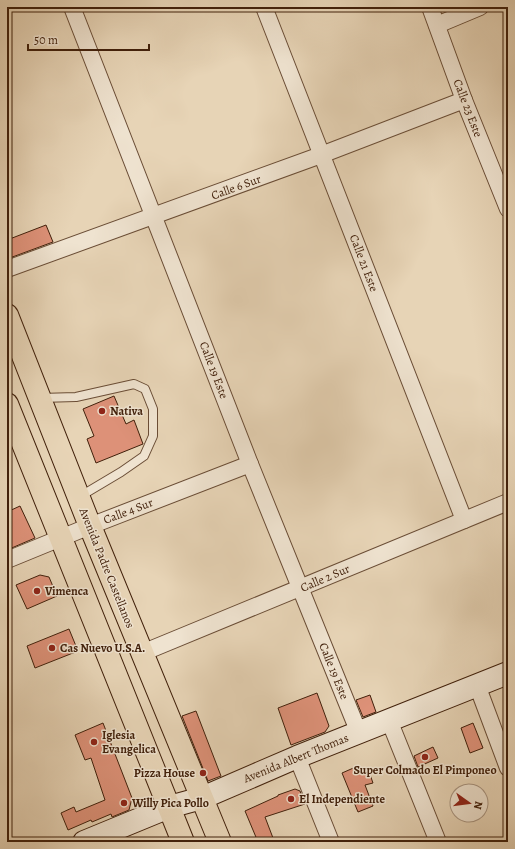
<svg xmlns="http://www.w3.org/2000/svg" width="515" height="849" font-family="Alegreya,serif">
<rect width="100%" height="100%" fill="#e7d4b6"/>
<filter id="stains"><feTurbulence type="fractalNoise" baseFrequency=".005" numOctaves="4"/><feColorMatrix values="0 0 0 0 .2 0 0 0 0 .09 0 0 0 0 .02 0 0 0 .5 -.17"/></filter>
<radialGradient id="worn" r=".72"><stop offset=".6" stop-color="#630" stop-opacity="0"/><stop offset="1" stop-color="#630" stop-opacity=".3"/></radialGradient>
<!-- building -->
<g fill="#dd9178" stroke="#41200b">
<path d="M 46,225 L 53,242 L 7,259 L 7,240 Z"/>
<path d="M 114,396 L 126,424 L 134,420 L 143,444 L 96,463 L 87,439 L 94,436 L 83,409 Z"/>
<path d="M 20,506 L 35,538 L 7,550 L 7,512 Z"/>
<path d="M 40,575 L 49,577 L 57,596 L 27,609 L 16,585 Z"/>
<path d="M 69,629 L 78,651 L 35,668 L 27,646 Z"/>
<path d="M 317,693 L 329,726 L 325,732 L 291,745 L 278,708 Z"/>
<path d="M 370,695 L 376,712 L 363,717 L 356,700 Z"/>
<path d="M 196,711 L 221,776 L 208,781 L 182,716 Z"/>
<path d="M 103,723 L 132,798 L 129,810 L 112,817 L 111,814 L 92,822 L 91,820 L 68,830 L 61,813 L 74,807 L 76,812 L 105,800 L 91,758 L 85,760 L 75,735 Z"/>
<path d="M 473,723 L 483,748 L 470,753 L 461,728 Z"/>
<path d="M 433,747 L 438,758 L 418,767 L 414,756 Z"/>
<path d="M 358,766 L 360,772 L 368,769 L 373,783 L 365,785 L 373,806 L 358,812 L 342,773 Z"/>
<path d="M 295,789 L 300,791 L 305,804 L 265,817 L 273,838 L 264,842 L 258,842 L 245,811 L 278,796 L 278,795 Z"/>
</g>
<g fill="none" stroke-linecap="round" stroke-linejoin="round">
<!-- service casing -->
<g stroke="#6a4d36" stroke-width="10">
<path id="service" d="M 40,398 L 76,397 L 134,384 L 145,389 L 153,409 L 153,436 L 144,456 L 121,472 L 79,497"/>
</g>
<!-- minor casing -->
<g stroke="#6a4d36" stroke-width="18">
<g id="minor">
<path d="M 72,7 L 250,464 L 359,733"/>
<path d="M 264,7 L 464,520"/>
<path d="M 430,7 L 464,100 L 508,209"/>
<path d="M 437,25 L 480,7"/>
<path d="M 7,269 L 321,155 L 464,100"/>
<path d="M 7,560 L 90,526 L 250,464"/>
<path d="M 142,653 L 508,502"/>
<path d="M 477,685 L 508,768"/>
<path d="M 389,720 L 438,842"/>
<path d="M 297,757 L 331,842"/>
</g>
</g>
<!-- secondary casing -->
<g stroke="#41200b" stroke-width="24">
<path id="secondary" d="M 84,842 L 169,807 L 202,798 L 297,757 L 508,673"/>
</g>
<!-- primary casing -->
<g stroke="#41200b" stroke-width="24">
<g id="primary">
<path d="M 7,315 L 90,526 L 220,842"/>
<path d="M 7,404 L 183,842"/>
</g>
</g>
<!-- service -->
<use href="#service" stroke="#efe3d0" stroke-width="8"/>
<!-- minor -->
<use href="#minor" stroke="#efe3d0" stroke-width="16"/>
<!-- secondary -->
<use href="#secondary" stroke="#efe3d0" stroke-width="22"/>
<!-- primary -->
<use href="#primary" stroke="#e7d4b6" stroke-width="22"/>
</g>
<!-- markers -->
<g fill="#8f2418" stroke="#efe3d0" stroke-width="1.5">
<circle cx="102" cy="411" r="4"/>
<circle cx="37" cy="591" r="4"/>
<circle cx="52" cy="648" r="4"/>
<circle cx="94" cy="742" r="4"/>
<circle cx="425" cy="757" r="4"/>
<circle cx="203" cy="773" r="4"/>
<circle cx="291" cy="799" r="4"/>
<circle cx="124" cy="803" r="4"/>
</g>
<g text-anchor="middle" dominant-baseline="central" stroke-width="3" stroke-linejoin="round" paint-order="stroke">
<!-- street labels -->
<g font-size="12" fill="#41200b" stroke="#efe3d0">
<text transform="translate(468 108) rotate(69)">Calle 23 Este</text>
<text transform="translate(236 187) rotate(-20)">Calle 6 Sur</text>
<text transform="translate(364 263) rotate(69)">Calle 21 Este</text>
<text transform="translate(214 370) rotate(69)">Calle 19 Este</text>
<text transform="translate(128 511) rotate(-21)">Calle 4 Sur</text>
<text transform="translate(107 568) rotate(68)">Avenida Padre Castellanos</text>
<text transform="translate(325 578) rotate(-23)">Calle 2 Sur</text>
<text transform="translate(334 671) rotate(68)">Calle 19 Este</text>
<text transform="translate(296 758) rotate(-22)">Avenida Albert Thomas</text>
</g>
<!-- poi labels -->
<g font-size="12" font-weight="bold" fill="#41200b" stroke="#efe3d0" text-anchor="start">
<text x="110" y="411">Nativa</text>
<text x="45" y="591">Vimenca</text>
<text x="60" y="648">Cas Nuevo U.S.A.</text>
<text x="102" y="735">Iglesia<tspan x="102" dy="14">Evangelica</tspan></text>
<text x="425" y="770" text-anchor="middle">Super Colmado El Pimponeo</text>
<text x="195" y="773" text-anchor="end">Pizza House</text>
<text x="299" y="799">El Independiente</text>
<text x="132" y="803">Willy Pica Pollo</text>
</g>
</g>
<!-- margin -->
<rect width="515" height="849" fill="none" stroke="#e7d4b6" stroke-width="24"/>
<rect x="8" y="8" width="499" height="833" fill="none" stroke="#41200b" stroke-width="2"/>
<rect x="12" y="12" width="491" height="825" fill="none" stroke="#41200b"/>
<!-- north arrow -->
<g transform="translate(469 803) rotate(104)"><circle r="19" fill="#efe3d0" stroke="#a99581"/>
<path d="M0-3L7 15L0 10L-7 15Z" fill="#8f2418"/>
<text y="-6" font-size="11" font-weight="bold" text-anchor="middle" fill="#41200b">N</text>
</g>
<!-- scale -->
<path d="M28 44v6h121v-6" fill="none" stroke="#41200b" stroke-width="2"/>
<text x="34" y="44" font-size="12" fill="#41200b" stroke="#efe3d0" stroke-width="3" paint-order="stroke">50 m</text>
<rect width="100%" height="100%" filter="url(#stains)"/>
<rect width="100%" height="100%" fill="url(#worn)"/>
</svg>
